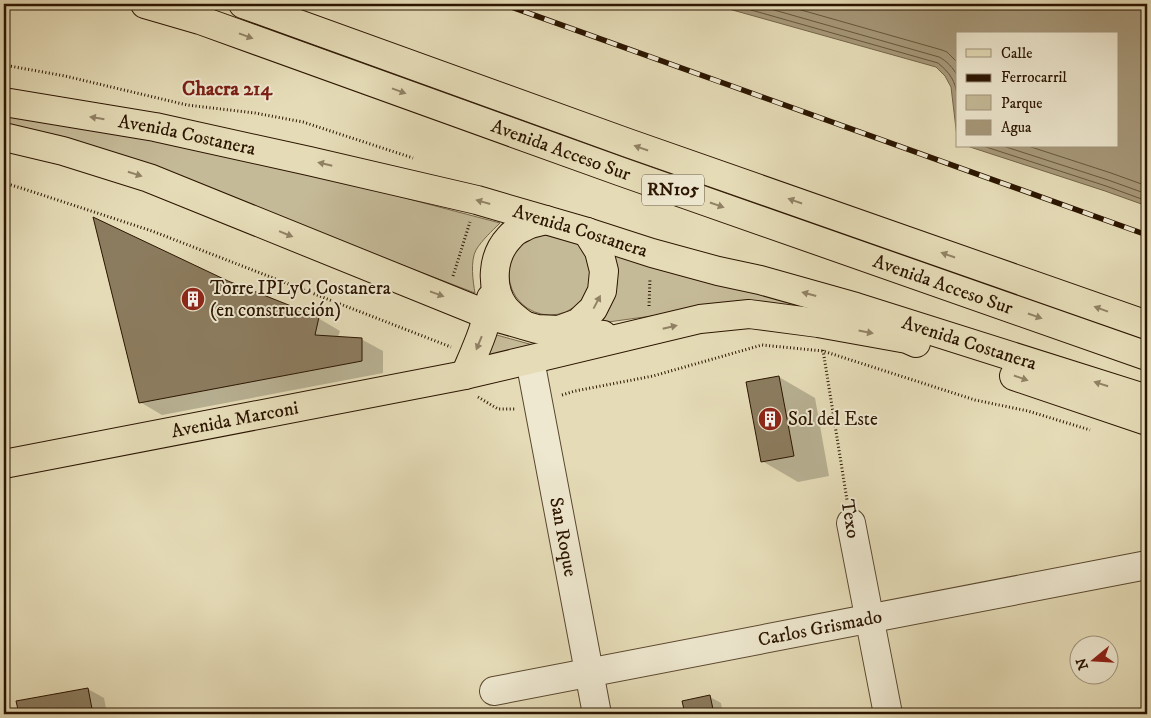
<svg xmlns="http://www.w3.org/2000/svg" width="1151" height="718" font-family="'IM FELL DW Pica',serif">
<rect width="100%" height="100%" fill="#e5dcb7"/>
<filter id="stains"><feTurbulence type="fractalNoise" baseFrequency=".004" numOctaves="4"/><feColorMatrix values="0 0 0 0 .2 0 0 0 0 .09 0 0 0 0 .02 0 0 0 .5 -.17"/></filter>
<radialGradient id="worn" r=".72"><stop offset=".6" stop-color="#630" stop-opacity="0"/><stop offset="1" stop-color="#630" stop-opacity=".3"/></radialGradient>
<!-- green -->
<g fill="#c5ba98" stroke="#78684c">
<path d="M 4,113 L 249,157 L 500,223 C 492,231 482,240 476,250 C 470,261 473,282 475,293 L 238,202 L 4,128 Z"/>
<circle cx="550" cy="274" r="41"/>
<path d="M 612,253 L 839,313 L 695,310 L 601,323 C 609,310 618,294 617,278 C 616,270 614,261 612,253 Z"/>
<path d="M 493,334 L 533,345 L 483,361 Z"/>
</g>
<!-- water -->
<path fill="#a69879" stroke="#756449" d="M 711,4 L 1147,4 L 1147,206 L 1105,191 L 967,146 L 1117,146 L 1117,34 L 957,34 L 957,137 L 951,87 L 945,76 L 936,67 Z"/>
<!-- shadow -->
<g fill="#0003">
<path d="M 228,282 L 318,318 L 340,331 L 338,337 L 361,339 L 383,351 L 383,373 L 162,415 L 140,402 Z"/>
<path d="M 779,377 L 815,398 L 829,476 L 798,482 L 762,461 Z"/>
<path d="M 88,689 L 104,698 L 107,714 L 20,714 L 18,702 Z"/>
<path d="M 710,697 L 721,703 L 723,714 L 686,714 L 684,702 Z"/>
</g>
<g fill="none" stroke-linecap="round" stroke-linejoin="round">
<!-- shore -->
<g stroke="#68563c" stroke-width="1">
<path d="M 730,4 L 938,63 C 949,72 956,81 957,96"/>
<path d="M 753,4 L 939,57 C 947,61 953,68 957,75"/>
<path d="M 780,4 L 942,50 L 947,52 L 957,62"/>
<path d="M 983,146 L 1106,186 L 1147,201"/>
<path d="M 1003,146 L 1108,180 L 1147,194"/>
<path d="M 1028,146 L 1111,173 L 1147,186"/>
</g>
</g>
<!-- building -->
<g fill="#8c7c5f" stroke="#2b1500">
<path d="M 93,217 L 228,281 L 319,317 L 315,335 L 362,338 L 362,361 L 139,403 Z"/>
<path d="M 779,376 L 794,456 L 761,462 L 746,382 Z"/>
<path d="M 88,688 L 93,714 L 19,714 L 16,701 Z"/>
<path d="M 710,695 L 714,714 L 685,714 L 682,701 Z"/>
</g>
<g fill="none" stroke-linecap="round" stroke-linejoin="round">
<!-- minor casing -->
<g stroke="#5a472e" stroke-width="30">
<g id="minor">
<path id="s1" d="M 530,360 L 597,714"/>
<path d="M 851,523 L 888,714"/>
<path id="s2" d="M 494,691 L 1147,565"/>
</g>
</g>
<!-- major casing -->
<g stroke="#2b1500" stroke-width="30">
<g id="major">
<path id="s3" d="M 4,102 L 155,127 L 309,161 L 477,200 L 587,232 L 652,253 L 718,271 L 760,280 L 856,307 L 1147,399"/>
<path d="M 4,137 L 63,151 L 149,178 L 488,315 L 537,329 L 559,330 L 603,335"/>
<path d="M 524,325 C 516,319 509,314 504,307 C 490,287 492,256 509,238 C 512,234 519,229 524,227 C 530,223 539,222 546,220"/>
<path d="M 559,330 L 578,323 L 593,309 L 602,291 L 604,271 L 599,251 L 587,232"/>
<path d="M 465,375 C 476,349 487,326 491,298"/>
<path d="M 1014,376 L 1147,421"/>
<path id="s4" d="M 4,464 L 465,375 L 700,319 L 749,314 L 818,323 L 907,339 L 916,343"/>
</g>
</g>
<!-- highway casing -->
<g stroke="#2b1500" stroke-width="30">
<g id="highway">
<path id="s5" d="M 145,4 L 200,20 L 619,171 L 1147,356"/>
<path d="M 243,4 L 628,143 L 1147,325"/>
</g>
</g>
<!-- path -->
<g stroke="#2b1500" stroke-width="3" stroke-dasharray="1 2.5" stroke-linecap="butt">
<path d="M 4,65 L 65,76 L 187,105 L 255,113 L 303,122 L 413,158"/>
<path d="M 4,183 L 21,188 L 152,231 L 451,347"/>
<path d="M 453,276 L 470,222"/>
<path d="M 649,306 L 650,278"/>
<path d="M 823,350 L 847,500"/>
<path d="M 562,395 L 575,391 L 653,376 L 762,345 L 823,351 L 975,400 L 1028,411 L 1090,430"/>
<path d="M 478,397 L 498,409 L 515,409"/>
</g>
<!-- minor -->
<use href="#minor" stroke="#eee8d0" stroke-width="28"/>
<!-- major -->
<use href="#major" stroke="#e5dcb7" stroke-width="28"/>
<!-- highway -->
<use href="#highway" stroke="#e5dcb7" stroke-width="28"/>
<!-- rail casing -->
<g stroke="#2b1500" stroke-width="5.5">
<path id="rail" d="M 503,4 L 1147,235"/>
</g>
<!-- rail -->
<use href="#rail" stroke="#eee8d0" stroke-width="4" stroke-dasharray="11" stroke-linecap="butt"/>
</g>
<!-- one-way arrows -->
<defs><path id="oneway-solid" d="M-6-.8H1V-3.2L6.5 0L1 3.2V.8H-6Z" transform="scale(1.25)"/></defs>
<g fill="#918265">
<use href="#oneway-solid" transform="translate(246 36) rotate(20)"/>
<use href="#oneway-solid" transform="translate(399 91) rotate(20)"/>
<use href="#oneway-solid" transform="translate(97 118) rotate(-171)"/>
<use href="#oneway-solid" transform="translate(641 148) rotate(-161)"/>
<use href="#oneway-solid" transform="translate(325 164) rotate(-167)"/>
<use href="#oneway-solid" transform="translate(135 174) rotate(18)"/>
<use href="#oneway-solid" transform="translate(795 201) rotate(-161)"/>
<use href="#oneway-solid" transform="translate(483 202) rotate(-164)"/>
<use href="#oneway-solid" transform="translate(717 205) rotate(19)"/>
<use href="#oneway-solid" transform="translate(286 234) rotate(22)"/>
<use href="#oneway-solid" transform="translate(948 255) rotate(-161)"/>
<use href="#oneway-solid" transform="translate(437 294) rotate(20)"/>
<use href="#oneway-solid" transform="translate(809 294) rotate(-165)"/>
<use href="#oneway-solid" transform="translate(597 302) rotate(-62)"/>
<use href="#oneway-solid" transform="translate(1101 309) rotate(-160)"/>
<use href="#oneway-solid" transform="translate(1035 316) rotate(19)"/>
<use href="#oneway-solid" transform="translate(670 327) rotate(-13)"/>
<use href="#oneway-solid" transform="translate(866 332) rotate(11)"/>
<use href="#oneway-solid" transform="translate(479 343) rotate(112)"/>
<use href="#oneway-solid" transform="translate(1021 378) rotate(19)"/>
<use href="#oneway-solid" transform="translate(1101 384) rotate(-162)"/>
</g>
<!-- icons -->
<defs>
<g id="building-disc" transform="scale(1.25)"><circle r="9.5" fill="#8f2418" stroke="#eee8d0"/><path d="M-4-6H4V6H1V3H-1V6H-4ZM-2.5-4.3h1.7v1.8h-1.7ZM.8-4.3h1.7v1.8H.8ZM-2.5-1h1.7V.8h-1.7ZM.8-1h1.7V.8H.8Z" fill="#fff"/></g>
</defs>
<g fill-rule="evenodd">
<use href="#building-disc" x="193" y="299"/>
<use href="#building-disc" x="770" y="419"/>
</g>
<g text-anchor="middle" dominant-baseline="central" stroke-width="4" stroke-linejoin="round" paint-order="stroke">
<!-- shield labels -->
<rect fill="#eee8d0" stroke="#66543e" stroke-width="1" x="642" y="174.5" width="62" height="31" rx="4"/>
<g font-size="18" font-weight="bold" fill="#2b1500">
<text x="673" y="190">RN105</text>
</g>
<!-- street labels -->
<g font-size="19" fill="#2b1500" stroke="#eee8d0">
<text stroke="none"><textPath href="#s3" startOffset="186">Avenida Costanera</textPath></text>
<text stroke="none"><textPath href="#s5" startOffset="441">Avenida Acceso Sur</textPath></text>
<text stroke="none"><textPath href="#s3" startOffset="591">Avenida Costanera</textPath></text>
<text stroke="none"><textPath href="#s5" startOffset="846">Avenida Acceso Sur</textPath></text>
<text stroke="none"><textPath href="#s3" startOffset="996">Avenida Costanera</textPath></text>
<text stroke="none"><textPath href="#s4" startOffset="235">Avenida Marconi</textPath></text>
<text transform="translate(850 519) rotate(80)">Texo</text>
<text stroke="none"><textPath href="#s1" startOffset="180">San Roque</textPath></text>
<text stroke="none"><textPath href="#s2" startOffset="332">Carlos Grismado</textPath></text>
</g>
<!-- poi labels -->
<g font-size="19" fill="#2b1500" stroke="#eee8d0" text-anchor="start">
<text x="210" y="288">Torre IPLyC Costanera<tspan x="210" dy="22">(en construcción)</tspan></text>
<text x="788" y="419">Sol del Este</text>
</g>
<!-- neighbourhood labels -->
<g font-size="20" font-weight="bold" fill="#7a1f14" stroke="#eee8d0">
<text x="227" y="89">Chacra 214</text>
</g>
</g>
<!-- margin -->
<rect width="1151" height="718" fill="none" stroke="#e5dcb7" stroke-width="20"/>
<rect x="5" y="5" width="1141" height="708" fill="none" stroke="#2b1500" stroke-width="2.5"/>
<rect x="10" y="10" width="1131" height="698" fill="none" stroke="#2b1500"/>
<!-- legend -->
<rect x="956" y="32" width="162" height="115" fill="#eee8d0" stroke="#a0947d"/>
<rect x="966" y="49" width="25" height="8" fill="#e5dcb7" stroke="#a0947d"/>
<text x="1001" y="58" font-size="15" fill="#2b1500">Calle</text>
<rect x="966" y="74" width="25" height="8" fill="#2b1500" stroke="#a0947d"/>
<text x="1001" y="82" font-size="15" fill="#2b1500">Ferrocarril</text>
<rect x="966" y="95" width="25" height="15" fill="#c5ba98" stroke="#a0947d"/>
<text x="1001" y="108" font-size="15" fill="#2b1500">Parque</text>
<rect x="966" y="120" width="25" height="15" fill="#a69879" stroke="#a0947d"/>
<text x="1001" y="132" font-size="15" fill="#2b1500">Agua</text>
<!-- north arrow -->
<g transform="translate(1094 660) rotate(252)"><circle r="24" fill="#eee8d0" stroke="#a0947d"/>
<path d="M0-4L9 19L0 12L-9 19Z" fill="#8f2418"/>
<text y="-8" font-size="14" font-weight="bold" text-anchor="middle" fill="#2b1500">N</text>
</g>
<rect width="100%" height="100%" filter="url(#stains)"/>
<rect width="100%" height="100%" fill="url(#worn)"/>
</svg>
